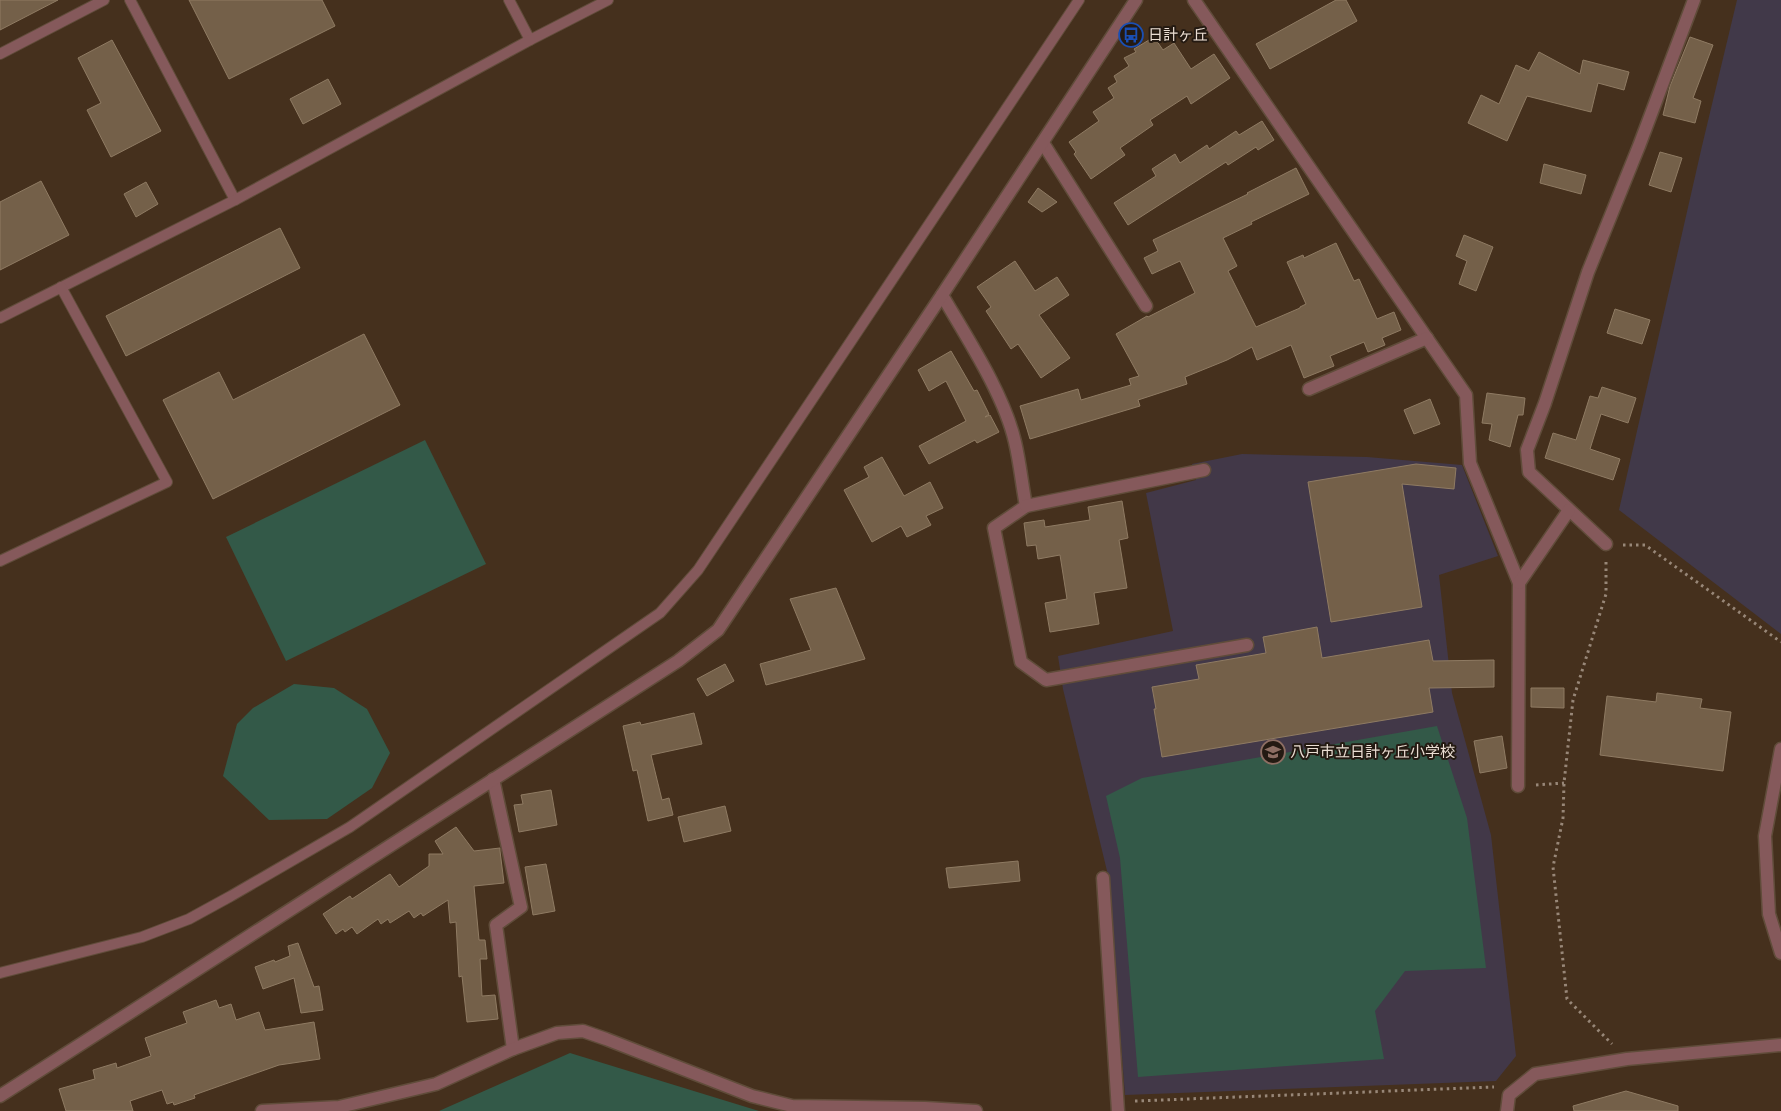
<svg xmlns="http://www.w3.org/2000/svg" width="1781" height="1111" font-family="Cabin,'Noto Sans JP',sans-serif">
<rect width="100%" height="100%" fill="#45301d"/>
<!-- industrial -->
<path fill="#413949" d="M 1737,0 L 1781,0 L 1781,634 L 1619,510 L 1702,146 Z"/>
<!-- education -->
<path fill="#423848" d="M 1242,454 L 1367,457 L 1462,465 L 1498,556 L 1439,575 L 1452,693 L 1491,835 L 1516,1056 L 1496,1081 L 1125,1095 L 1108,875 L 1063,689 L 1058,656 L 1173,631 L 1146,493 L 1196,480 L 1192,464 Z"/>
<!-- green -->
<g fill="#335948">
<path d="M 425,440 L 486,564 L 286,661 L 226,537 Z"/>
<path d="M 294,684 L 334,688 L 367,709 L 390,753 L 372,788 L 327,819 L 269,820 L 223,776 L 237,724 L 253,708 Z"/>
<path d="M 1437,726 L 1467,818 L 1486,968 L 1405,971 L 1375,1011 L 1384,1059 L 1138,1077 L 1120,858 L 1106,796 L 1142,778 Z"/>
<path d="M 570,1053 L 759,1111 L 439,1111 Z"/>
</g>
<!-- building -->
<g fill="#746049" stroke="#8f7b63">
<path d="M 0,0 L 58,0 L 0,30 Z"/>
<path d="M 189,0 L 322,0 L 335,26 L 229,79 Z"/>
<path d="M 1336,0 L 1346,0 L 1357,21 L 1270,69 L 1256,44 Z"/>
<path d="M 1154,37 L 1163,50 L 1174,43 L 1191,69 L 1214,54 L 1230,78 L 1191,104 L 1187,96 L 1150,120 L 1153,125 L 1120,148 L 1125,155 L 1091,179 L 1074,154 L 1076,152 L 1069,142 L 1099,121 L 1093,112 L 1114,98 L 1108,88 L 1117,82 L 1114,76 L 1129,66 L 1124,58 L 1136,52 L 1134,49 Z"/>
<path d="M 1690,37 L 1713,45 L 1693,98 L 1701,101 L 1695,123 L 1663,115 L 1670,86 Z"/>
<path d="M 112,40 L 161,131 L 111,157 L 87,110 L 101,103 L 78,58 Z"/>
<path d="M 1539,52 L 1580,74 L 1583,60 L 1629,72 L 1624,90 L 1598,83 L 1591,112 L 1527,96 L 1507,141 L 1468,123 L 1481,95 L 1499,104 L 1516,65 L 1529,71 Z"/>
<path d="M 328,79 L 341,104 L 303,124 L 290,99 Z"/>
<path d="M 1262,121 L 1274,140 L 1258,150 L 1256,147 L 1228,165 L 1226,162 L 1128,225 L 1114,203 L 1156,176 L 1152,169 L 1175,154 L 1180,163 L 1207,145 L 1209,149 L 1236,131 L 1239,135 Z"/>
<path d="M 1660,152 L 1682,158 L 1671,192 L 1649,185 Z"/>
<path d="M 1544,164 L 1586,175 L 1581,194 L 1540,183 Z"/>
<path d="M 1296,168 L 1309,194 L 1251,222 L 1252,224 L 1223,238 L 1237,266 L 1228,271 L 1256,327 L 1300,308 L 1300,307 L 1306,304 L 1287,262 L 1303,255 L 1304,258 L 1336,243 L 1354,281 L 1359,279 L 1377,319 L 1394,312 L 1401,330 L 1382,338 L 1385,345 L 1368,352 L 1364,342 L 1330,356 L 1334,366 L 1304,378 L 1291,345 L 1257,360 L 1252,347 L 1227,360 L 1185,377 L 1187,384 L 1138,400 L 1140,406 L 1030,439 L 1020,406 L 1078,389 L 1081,400 L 1131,385 L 1129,379 L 1139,376 L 1116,334 L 1147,316 L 1148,317 L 1195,293 L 1180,261 L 1152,274 L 1144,258 L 1158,251 L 1153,240 L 1248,194 L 1247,193 Z"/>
<path d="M 41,181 L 69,235 L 0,270 L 0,202 Z"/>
<path d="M 146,182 L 158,204 L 136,217 L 124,194 Z"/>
<path d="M 1038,188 L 1057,202 L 1042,212 L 1028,202 Z"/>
<path d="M 280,228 L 300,268 L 126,356 L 106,316 Z"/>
<path d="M 1464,235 L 1493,247 L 1476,291 L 1459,284 L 1467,261 L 1456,256 Z"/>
<path d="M 1015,261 L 1035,291 L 1057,277 L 1069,295 L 1039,315 L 1070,358 L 1041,378 L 1018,344 L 1011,349 L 986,311 L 991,307 L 977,287 Z"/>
<path d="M 1615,309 L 1650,320 L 1642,344 L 1607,333 Z"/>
<path d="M 364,334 L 400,405 L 213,499 L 163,400 L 219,372 L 233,400 Z"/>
<path d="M 951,351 L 974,391 L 977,390 L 989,414 L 985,417 L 990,415 L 999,432 L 977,443 L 975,440 L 929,464 L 919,446 L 966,421 L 946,381 L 929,391 L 918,370 Z"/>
<path d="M 1602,387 L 1636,398 L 1628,423 L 1601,414 L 1590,449 L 1620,459 L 1613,480 L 1545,458 L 1553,433 L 1576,440 L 1590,396 L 1598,398 Z"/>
<path d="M 1487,393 L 1525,398 L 1523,415 L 1518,415 L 1510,447 L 1489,440 L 1492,424 L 1482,423 Z"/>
<path d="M 1430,399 L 1440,424 L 1414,434 L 1404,410 Z"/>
<path d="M 882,457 L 904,496 L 930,482 L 943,508 L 926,516 L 931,525 L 907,537 L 901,526 L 872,542 L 844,490 L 869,477 L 864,467 Z"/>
<path d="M 1416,464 L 1456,468 L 1454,489 L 1402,484 L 1422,607 L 1331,622 L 1308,482 Z"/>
<path d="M 1122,501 L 1128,538 L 1119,540 L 1127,588 L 1094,593 L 1099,624 L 1050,632 L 1045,603 L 1067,599 L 1060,555 L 1038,559 L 1036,545 L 1027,546 L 1024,523 L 1044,520 L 1045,527 L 1090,520 L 1088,507 Z"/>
<path d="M 836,588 L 865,659 L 766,685 L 760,664 L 811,650 L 790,599 Z"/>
<path d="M 1317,627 L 1322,658 L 1429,640 L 1433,661 L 1494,660 L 1494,687 L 1429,688 L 1433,712 L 1162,757 L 1154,709 L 1156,709 L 1152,687 L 1199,679 L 1196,665 L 1266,653 L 1263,637 Z"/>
<path d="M 725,664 L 734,681 L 707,696 L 697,679 Z"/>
<path d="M 1531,688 L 1564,688 L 1564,708 L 1531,707 Z"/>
<path d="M 1657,693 L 1702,699 L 1700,708 L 1731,712 L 1723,771 L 1600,755 L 1607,696 L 1656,702 Z"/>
<path d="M 694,713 L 702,744 L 651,755 L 662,800 L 669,798 L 673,815 L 648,821 L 637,770 L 633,771 L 623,726 L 640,722 L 641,725 Z"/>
<path d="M 1502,736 L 1507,768 L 1480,773 L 1474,741 Z"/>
<path d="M 551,790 L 557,825 L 519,832 L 514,805 L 523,804 L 521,795 Z"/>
<path d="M 725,806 L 731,831 L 684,842 L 678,817 Z"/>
<path d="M 456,827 L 474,851 L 500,848 L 500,851 L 504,883 L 474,886 L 479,940 L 485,940 L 487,959 L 480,959 L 482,996 L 495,995 L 498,1019 L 467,1022 L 462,976 L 459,977 L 456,922 L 450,923 L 448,900 L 423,916 L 421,913 L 414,918 L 409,911 L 390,923 L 388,919 L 381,924 L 378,919 L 357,934 L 352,927 L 345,932 L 343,929 L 336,934 L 323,914 L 350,896 L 352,899 L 390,874 L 399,887 L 429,866 L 429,854 L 443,854 L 435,841 Z"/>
<path d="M 1018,861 L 1020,881 L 949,888 L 946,868 Z"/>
<path d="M 546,864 L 555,911 L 533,915 L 525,867 Z"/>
<path d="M 298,943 L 314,987 L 319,986 L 323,1010 L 301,1013 L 294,978 L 263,989 L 255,967 L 274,960 L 275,962 L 290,956 L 288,946 Z"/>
<path d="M 216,1000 L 219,1008 L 231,1004 L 236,1020 L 259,1012 L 265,1030 L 314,1022 L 320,1059 L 279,1065 L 194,1095 L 195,1098 L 174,1105 L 173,1102 L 167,1104 L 162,1090 L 130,1101 L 133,1111 L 66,1111 L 59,1089 L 95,1079 L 93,1070 L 116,1063 L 117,1068 L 151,1056 L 145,1038 L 187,1023 L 183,1012 Z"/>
<path d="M 1626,1091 L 1678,1106 L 1678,1111 L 1574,1111 L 1573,1106 Z"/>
</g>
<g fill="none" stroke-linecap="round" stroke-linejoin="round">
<!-- service casing -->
<g stroke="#604c3a" stroke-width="12">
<g id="service">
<path d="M 130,0 L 235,200"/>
<path d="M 509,0 L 530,40"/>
<path d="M 0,54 L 104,0"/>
<path d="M 0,318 L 235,200 L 530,40 L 608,0"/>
<path d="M 0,561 L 167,482 L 61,287"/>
<path d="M 0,973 L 142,937 L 189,919 L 231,896 L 350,827 L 660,613 L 698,570 L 1079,0"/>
</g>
</g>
<!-- minor casing -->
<g stroke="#604c3a" stroke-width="15">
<g id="minor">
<path d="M 1194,0 L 1466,395 L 1470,463 L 1519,583 L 1518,786"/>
<path d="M 1043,143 L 1146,306"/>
<path d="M 942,295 C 967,338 1004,394 1015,442 C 1020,463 1022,485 1026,506 L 994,528 L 1021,662 L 1046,680 L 1247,645"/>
<path d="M 1309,389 L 1427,338"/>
<path d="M 1026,506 L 1204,470"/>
<path d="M 1606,544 L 1529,472 L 1527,450 L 1545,403 L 1588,272 L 1639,146 L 1694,0"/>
<path d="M 1519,583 L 1569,510"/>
<path d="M 1781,749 L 1765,836 L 1769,914 L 1781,953"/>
<path d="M 493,779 L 521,907 L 496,925 L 513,1049"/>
<path d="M 1103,878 L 1118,1111"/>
<path d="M 262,1111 L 339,1107 L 436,1084 L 513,1049 L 557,1033 L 583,1031 L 606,1039 L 752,1096 L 792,1106 L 925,1108 L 976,1111"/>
<path d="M 1507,1111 L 1509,1095 L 1535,1074 L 1627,1059 L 1781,1045"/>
</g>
</g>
<!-- tertiary casing -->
<g stroke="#604c3a" stroke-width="15">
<path id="tertiary" d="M 0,1096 L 678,661 L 718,630 L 942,295 L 1136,0"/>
</g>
<!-- path -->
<g stroke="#988778" stroke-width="3" stroke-dasharray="2.5 4" stroke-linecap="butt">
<path d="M 1623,545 L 1645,545 L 1781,642"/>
<path d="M 1606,562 L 1606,594 L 1573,700 L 1564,783 L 1563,818 L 1553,867 L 1567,999 L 1612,1044"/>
<path d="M 1536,785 L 1564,783"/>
<path d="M 1135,1101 L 1494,1087"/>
</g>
<!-- service -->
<use href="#service" stroke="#85595b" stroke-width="10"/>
<!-- minor -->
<use href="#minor" stroke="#85595b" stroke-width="12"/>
<!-- tertiary -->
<use href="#tertiary" stroke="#85595b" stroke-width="12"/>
</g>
<!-- icons -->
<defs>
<g id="bus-ring" transform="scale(1.25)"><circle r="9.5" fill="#241a12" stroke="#1a4fb4" stroke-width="1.5"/><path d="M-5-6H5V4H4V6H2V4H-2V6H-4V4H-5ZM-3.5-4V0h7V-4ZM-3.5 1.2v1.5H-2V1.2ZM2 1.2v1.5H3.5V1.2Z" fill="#1a4fb4"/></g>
<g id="school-ring" transform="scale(1.25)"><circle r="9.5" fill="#241a12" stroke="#8d6e63" stroke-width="1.5"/><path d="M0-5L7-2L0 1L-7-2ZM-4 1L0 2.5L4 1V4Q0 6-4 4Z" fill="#8d6e63"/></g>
</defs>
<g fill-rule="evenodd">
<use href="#bus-ring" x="1131" y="35"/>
<use href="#school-ring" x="1273" y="752"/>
</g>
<g text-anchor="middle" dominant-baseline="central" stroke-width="4" stroke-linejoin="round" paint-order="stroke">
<!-- poi labels -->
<g font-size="15" fill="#ebded3" stroke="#241a12" text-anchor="start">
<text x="1148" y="35">日計ヶ丘</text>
<text x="1290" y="752">八戸市立日計ヶ丘小学校</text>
</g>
</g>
</svg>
